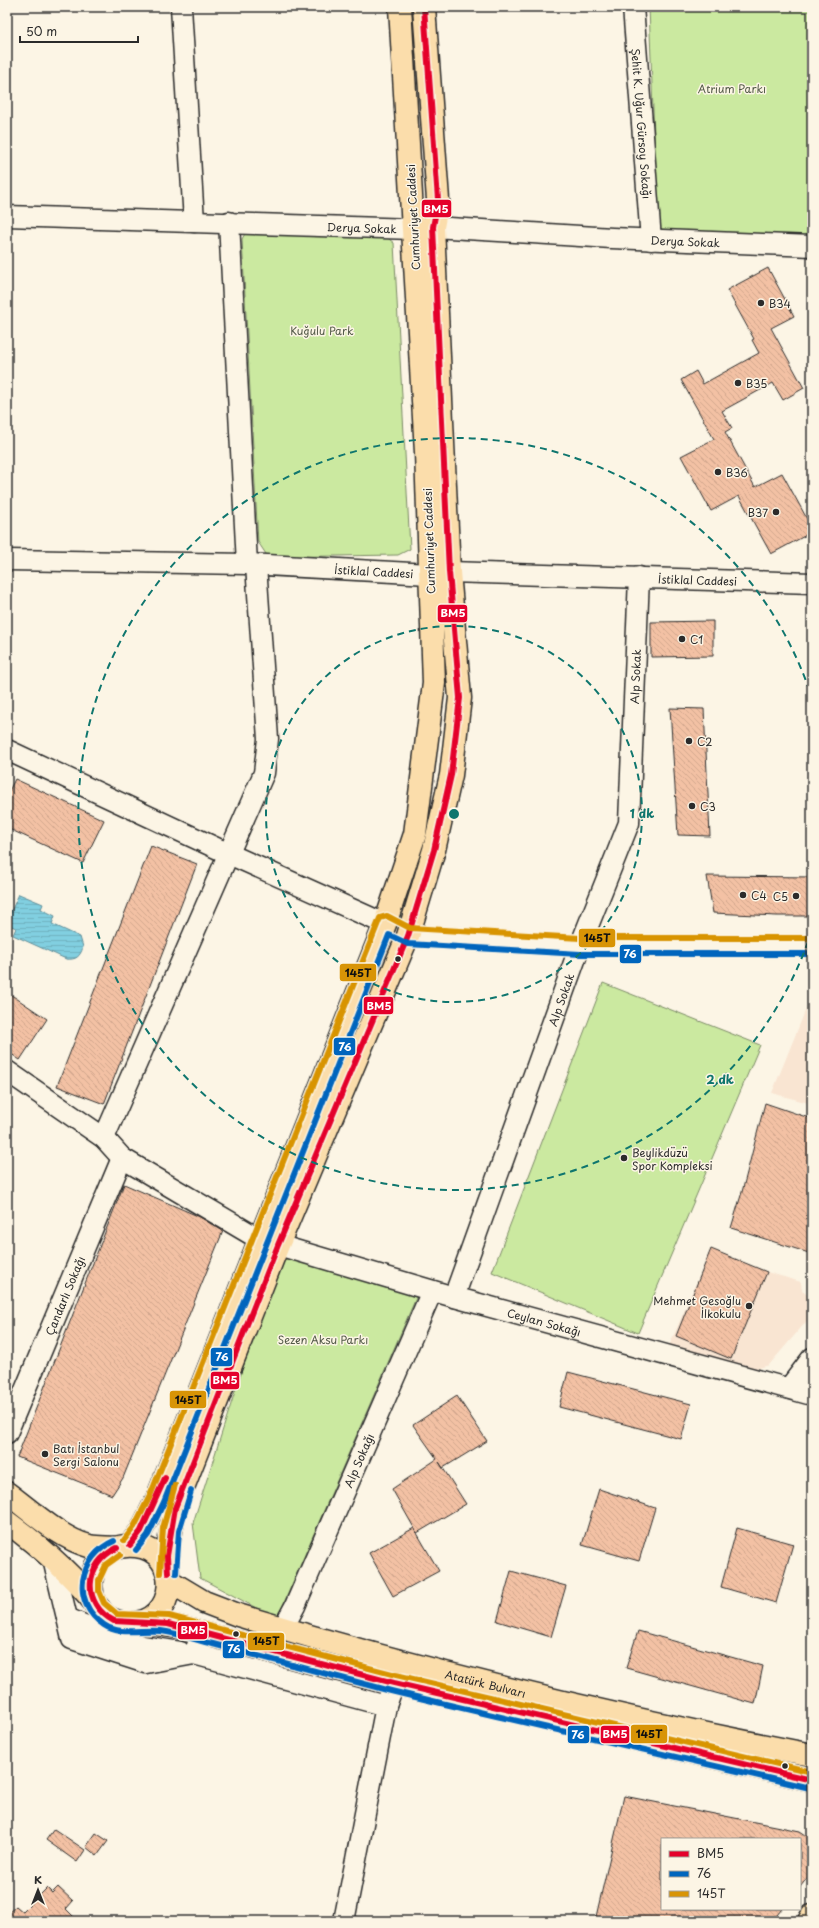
<svg xmlns="http://www.w3.org/2000/svg" width="819" height="1928" font-family="'Playpen Sans',sans-serif">
<defs>
<pattern id="water-rules" width="6" height="5" patternUnits="userSpaceOnUse"><rect width="6" height="5" fill="#81cfe0"/><path d="M0 2.5h6" fill="none" stroke="#70b2c0"/></pattern>
<pattern id="building-back-hatch" width="6" height="6" patternUnits="userSpaceOnUse"><rect width="6" height="6" fill="#f3c1a4"/><path d="M-1 5l2 2M0 0l6 6M5-1l2 2" fill="none" stroke="#d0a68d"/></pattern>
</defs>
<rect width="100%" height="100%" fill="#fcf5e5"/>
<filter id="ink" filterUnits="userSpaceOnUse"><feTurbulence type="fractalNoise" baseFrequency=".025" numOctaves="2"/><feDisplacementMap in="SourceGraphic" scale="8" xChannelSelector="R" yChannelSelector="G"/><feConvolveMatrix kernelMatrix="1 2 1 2 8 2 1 2 1" color-interpolation-filters="sRGB"/></filter>
<g filter="url(#ink)">
<!-- built -->
<g fill="#f9e5d2">
<path d="M 812,994 L 812,1104 L 772,1093 Z"/>
<path d="M 711,1249 L 767,1272 L 801,1282 L 802,1291 L 812,1298 L 812,1315 L 769,1365 L 756,1369 L 669,1346 Z"/>
</g>
<!-- park -->
<g fill="#cbe9a0" stroke="#7b8a66">
<path d="M 649,7 L 812,7 L 812,240 L 658,238 Z"/>
<path d="M 246,232 L 385,236 L 394,243 L 410,549 L 398,555 L 268,557 L 258,542 L 242,239 Z"/>
<path d="M 603,983 L 760,1045 L 638,1333 L 492,1272 Z"/>
<path d="M 278,1257 L 419,1291 L 277,1619 L 200,1578 L 193,1523 Z"/>
</g>
<!-- water -->
<path fill="url(#water-rules)" stroke="#5f8d98" d="M 19,894 L 43,904 L 41,909 L 55,916 L 52,924 L 80,937 L 83,947 C 80,957 76,960 66,959 L 13,935 L 16,928 L 7,924 L 7,920 Z"/>
<!-- building -->
<g fill="url(#building-back-hatch)" stroke="#2b2b2b">
<path d="M 768,268 L 794,316 L 771,328 L 804,388 L 783,400 L 773,383 L 722,411 L 732,428 L 725,432 L 755,487 L 782,473 L 812,528 L 812,532 L 771,554 L 739,496 L 711,511 L 681,456 L 714,439 L 681,380 L 696,371 L 703,384 L 759,353 L 752,340 L 754,339 L 727,290 Z"/>
<path d="M 713,621 L 713,656 L 651,657 L 651,622 Z"/>
<path d="M 670,708 L 704,709 L 710,836 L 678,835 Z"/>
<path d="M 15,779 L 104,820 L 83,863 L 7,828 L 7,795 Z"/>
<path d="M 151,846 L 197,864 L 104,1104 L 57,1086 Z"/>
<path d="M 707,876 L 812,877 L 812,916 L 777,916 L 713,913 Z"/>
<path d="M 7,992 L 47,1019 L 20,1060 L 7,1051 Z"/>
<path d="M 765,1103 L 812,1119 L 812,1254 L 731,1228 L 742,1192 Z"/>
<path d="M 124,1184 L 200,1217 L 223,1231 L 123,1478 L 112,1495 L 17,1457 Z"/>
<path d="M 711,1249 L 767,1272 L 731,1359 L 676,1336 Z"/>
<path d="M 568,1372 L 691,1404 L 681,1439 L 559,1407 Z"/>
<path d="M 457,1396 L 487,1441 L 443,1468 L 439,1462 L 466,1504 L 417,1533 L 392,1489 L 437,1459 L 413,1425 Z"/>
<path d="M 599,1489 L 655,1508 L 639,1561 L 582,1545 Z"/>
<path d="M 414,1528 L 439,1571 L 393,1596 L 369,1553 Z"/>
<path d="M 737,1528 L 793,1544 L 776,1603 L 721,1587 Z"/>
<path d="M 511,1571 L 566,1586 L 551,1637 L 497,1621 Z"/>
<path d="M 638,1631 L 763,1666 L 755,1704 L 626,1668 Z"/>
<path d="M 624,1796 L 800,1831 L 812,1839 L 812,1872 L 800,1887 L 800,1839 L 662,1839 L 662,1909 L 782,1909 L 772,1921 L 595,1921 Z"/>
<path d="M 54,1829 L 85,1850 L 77,1862 L 46,1840 Z"/>
<path d="M 96,1833 L 108,1841 L 97,1856 L 86,1847 Z"/>
<path d="M 58,1887 L 73,1901 L 66,1909 L 78,1921 L 7,1921 L 7,1914 L 16,1906 L 23,1912 L 47,1888 L 52,1893 Z"/>
</g>
<g fill="none" stroke-linecap="round" stroke-linejoin="round">
<!-- minor casing -->
<g stroke="#2b2b2b" stroke-width="23">
<g id="minor">
<path d="M 181,7 L 194,222"/>
<path id="s1" d="M 633,7 L 651,240"/>
<path id="s2" d="M 7,216 L 413,229 L 433,227 L 612,238 L 812,246"/>
<path d="M 229,222 L 247,564"/>
<path id="s3" d="M 7,560 L 247,564 L 429,574 L 449,572 L 812,583"/>
<path d="M 7,750 L 229,854 L 385,924"/>
<path d="M 408,936 L 580,946 L 812,946"/>
<path d="M 7,1071 L 104,1138 L 122,1158 L 259,1239"/>
<path d="M 104,1138 L 264,773 L 268,739 L 256,565"/>
<path id="s4" d="M 278,1245 L 454,1297 L 812,1395"/>
<path id="s5" d="M 454,1297 L 580,946 L 629,823 L 639,577"/>
<path d="M 789,1388 L 812,1358"/>
<path id="s6" d="M 7,1433 L 122,1158"/>
<path d="M 53,1559 L 72,1639 L 146,1663 L 194,1654"/>
<path d="M 67,1618 L 110,1636 L 142,1646 L 180,1652"/>
<path id="s7" d="M 283,1628 L 295,1606 L 432,1291"/>
<path d="M 202,1633 L 194,1654 L 386,1706"/>
<path d="M 344,1921 L 386,1706 L 394,1683"/>
</g>
</g>
<!-- major casing -->
<g stroke="#2b2b2b" stroke-width="25">
<g id="major">
<path d="M 7,1493 C 30,1510 61,1539 89,1546 C 98,1548 108,1547 117,1548"/>
<path d="M 7,1522 C 41,1547 72,1574 98,1607 C 106,1618 115,1623 129,1623 C 178,1625 183,1551 136,1546 C 100,1542 84,1574 95,1604"/>
<path d="M 130,1545 L 141,1531 L 157,1499 L 385,924 L 415,834 L 434,683 L 426,452 L 400,7"/>
<path d="M 168,1573 L 167,1556 L 175,1508 L 278,1245 L 408,936 L 434,850 L 451,775 L 460,698 L 449,572 L 433,227 L 438,200 L 424,7"/>
<path id="s8" d="M 169,1581 L 204,1602 L 238,1615 C 426,1672 619,1718 812,1755"/>
<path d="M 144,1622 L 178,1627 L 394,1683 L 812,1780"/>
<path d="M 809,1921 L 812,1916"/>
</g>
</g>
<!-- minor -->
<use href="#minor" stroke="#fcf5e5" stroke-width="20"/>
<!-- major -->
<use href="#major" stroke="#fbddab" stroke-width="22"/>
<!-- bus-1 casing -->
<g stroke="#fcf5e5" stroke-width="9">
<g id="bus-1">
<path d="M 130,1545 L 141,1531 L 165,1478"/>
<path d="M 117,1548 C 84,1563 81,1604 114,1621 L 168,1624 L 394,1683 L 812,1780"/>
<path d="M 168,1573 L 167,1556 L 175,1508 L 278,1245 L 408,936 L 434,850 L 451,775 L 460,698 L 449,572 L 433,227 L 438,200 L 424,7"/>
</g>
</g>
<!-- bus-2 casing -->
<g stroke="#fcf5e5" stroke-width="9">
<g id="bus-2">
<path d="M 114,1541 C 79,1556 70,1602 104,1625 C 120,1636 142,1629 161,1631 C 178,1633 196,1640 213,1644 C 273,1660 332,1676 391,1691 C 530,1725 671,1755 810,1788"/>
<path d="M 136,1550 L 148,1535 L 164,1502 L 389,935 L 408,944 L 580,954 L 812,954"/>
<path d="M 176,1573 L 179,1531 L 191,1491"/>
</g>
</g>
<!-- bus-3 casing -->
<g stroke="#fcf5e5" stroke-width="9">
<g id="bus-3">
<path d="M 124,1540 L 134,1527 L 150,1496 L 380,918 L 387,916 L 410,928 L 580,938 L 812,938"/>
<path d="M 120,1555 L 106,1565 L 99,1580 L 99,1591 L 104,1603 L 117,1614 L 169,1616 L 396,1675 L 812,1772"/>
<path d="M 160,1573 L 163,1528 L 175,1485"/>
</g>
</g>
<!-- bus-1 -->
<use href="#bus-1" stroke="#e4002b" stroke-width="6"/>
<!-- bus-2 -->
<use href="#bus-2" stroke="#0065bd" stroke-width="6"/>
<!-- bus-3 -->
<use href="#bus-3" stroke="#d89406" stroke-width="6"/>
</g>
</g>
<!-- distance rings -->
<g fill="none" stroke="#0f766e" stroke-width="2" stroke-dasharray="7 5">
<circle cx="454" cy="814" r="188"/>
<path d="M812 930A376 376 0 1 1 812 698"/>
</g>
<!-- markers -->
<g fill="#2b2b2b" stroke="#fcf5e5" stroke-width="1.5">
<circle cx="761" cy="303" r="4"/>
<circle cx="738" cy="383" r="4"/>
<circle cx="718" cy="472" r="4"/>
<circle cx="776" cy="512" r="4"/>
<circle cx="682" cy="639" r="4"/>
<circle cx="689" cy="741" r="4"/>
<circle cx="692" cy="806" r="4"/>
<circle cx="743" cy="895" r="4"/>
<circle cx="796" cy="896" r="4"/>
<circle cx="398" cy="959" r="3.5"/>
<circle cx="624" cy="1158" r="4"/>
<circle cx="749" cy="1306" r="4"/>
<circle cx="45" cy="1454" r="4"/>
<circle cx="236" cy="1634" r="3.5"/>
<circle cx="785" cy="1766" r="3.5"/>
</g>
<g text-anchor="middle" dominant-baseline="central" stroke-width="3" stroke-linejoin="round" paint-order="stroke">
<!-- park labels -->
<g font-size="11" fill="#535a48" stroke="#fcf5e5">
<text x="732" y="88">Atrium Parkı</text>
<text x="322" y="330">Kuğulu Park</text>
<text x="323" y="1339">Sezen Aksu Parkı</text>
</g>
<!-- street labels -->
<g font-size="11" fill="#2b2b2b" stroke="#fcf5e5">
<text stroke="none"><textPath href="#s1" startOffset="117">Şehit K. Uğur Gürsoy Sokağı</textPath></text>
<text transform="translate(413 217) rotate(-93)">Cumhuriyet Caddesi</text>
<text stroke="none"><textPath href="#s2" startOffset="355">Derya Sokak</textPath></text>
<text stroke="none"><textPath href="#s2" startOffset="679">Derya Sokak</textPath></text>
<text transform="translate(429 541) rotate(-92)">Cumhuriyet Caddesi</text>
<text stroke="none"><textPath href="#s3" startOffset="367">İstiklal Caddesi</textPath></text>
<text stroke="none"><textPath href="#s3" startOffset="691">İstiklal Caddesi</textPath></text>
<text stroke="none"><textPath href="#s5" startOffset="652">Alp Sokak</textPath></text>
<text stroke="none"><textPath href="#s5" startOffset="316">Alp Sokak</textPath></text>
<text stroke="none"><textPath href="#s6" startOffset="149">Çandarlı Sokağı</textPath></text>
<text stroke="none"><textPath href="#s4" startOffset="277">Ceylan Sokağı</textPath></text>
<text stroke="none"><textPath href="#s7" startOffset="184">Alp Sokağı</textPath></text>
<text stroke="none"><textPath href="#s8" startOffset="334">Atatürk Bulvarı</textPath></text>
</g>
<!-- poi labels -->
<g font-size="11" fill="#2b2b2b" stroke="#fcf5e5" text-anchor="start">
<text x="769" y="303">B34</text>
<text x="746" y="383">B35</text>
<text x="726" y="472">B36</text>
<text x="768" y="512" text-anchor="end">B37</text>
<text x="690" y="639">C1</text>
<text x="697" y="741">C2</text>
<text x="700" y="806">C3</text>
<text x="751" y="895">C4</text>
<text x="788" y="896" text-anchor="end">C5</text>
<text x="632" y="1152">Beylikdüzü<tspan x="632" dy="13">Spor Kompleksi</tspan></text>
<text x="741" y="1300" text-anchor="end">Mehmet Gesoğlu<tspan x="741" dy="13">İlkokulu</tspan></text>
<text x="53" y="1448">Batı İstanbul<tspan x="53" dy="13">Sergi Salonu</tspan></text>
</g>
</g>
<circle cx="454" cy="814" r="6" fill="#0f766e" stroke="#fcf5e5" stroke-width="2"/>
<g font-size="12" text-anchor="middle" font-weight="bold" fill="#0f766e" stroke="#fcf5e5" stroke-width="3" stroke-linejoin="round" paint-order="stroke">
<text x="642" y="818">1 dk</text>
<text x="720" y="1084">2 dk</text>
</g>
<g stroke="#fcf5e5" stroke-width="1.5">
<rect x="421" y="199" width="31" height="19" rx="4" fill="#e4002b"/>
<rect x="437" y="604" width="31" height="19" rx="4" fill="#e4002b"/>
<rect x="578" y="928" width="38" height="20" rx="4" fill="#d89406"/>
<rect x="619" y="944" width="23" height="20" rx="4" fill="#0065bd"/>
<rect x="339" y="963" width="38" height="19" rx="4" fill="#d89406"/>
<rect x="363" y="996" width="31" height="19" rx="4" fill="#e4002b"/>
<rect x="333" y="1037" width="23" height="19" rx="4" fill="#0065bd"/>
<rect x="210" y="1347" width="23" height="20" rx="4" fill="#0065bd"/>
<rect x="210" y="1371" width="30" height="19" rx="4" fill="#e4002b"/>
<rect x="169" y="1390" width="38" height="19" rx="4" fill="#d89406"/>
<rect x="177" y="1621" width="31" height="19" rx="4" fill="#e4002b"/>
<rect x="247" y="1632" width="38" height="19" rx="4" fill="#d89406"/>
<rect x="222" y="1640" width="23" height="19" rx="4" fill="#0065bd"/>
<rect x="630" y="1724" width="38" height="20" rx="4" fill="#d89406"/>
<rect x="600" y="1725" width="30" height="19" rx="4" fill="#e4002b"/>
<rect x="567" y="1725" width="23" height="19" rx="4" fill="#0065bd"/>
</g>
<g font-size="11" text-anchor="middle" font-weight="bold" fill="#fff">
<text x="436" y="213">BM5</text>
<text x="453" y="617">BM5</text>
<text x="630" y="958">76</text>
<text x="379" y="1010">BM5</text>
<text x="345" y="1051">76</text>
<text x="222" y="1361">76</text>
<text x="225" y="1384">BM5</text>
<text x="193" y="1634">BM5</text>
<text x="234" y="1653">76</text>
<text x="615" y="1738">BM5</text>
<text x="578" y="1739">76</text>
</g>
<g font-size="11" text-anchor="middle" font-weight="bold" fill="#111">
<text x="597" y="942">145T</text>
<text x="358" y="977">145T</text>
<text x="188" y="1404">145T</text>
<text x="266" y="1645">145T</text>
<text x="649" y="1738">145T</text>
</g>
<!-- margin -->
<rect width="819" height="1928" fill="none" stroke="#fcf5e5" stroke-width="24"/>
<rect x="12" y="12" width="795" height="1904" fill="none" stroke="#2b2b2b" stroke-width="1.5" filter="url(#ink)"/>
<!-- legend -->
<rect x="661" y="1838" width="140" height="72" fill="#fcf5e5" stroke="#a8a49b"/>
<rect x="669" y="1851" width="20" height="6" fill="#e4002b" stroke="#a8a49b"/>
<text x="697" y="1858" font-size="12" fill="#2b2b2b">BM5</text>
<rect x="669" y="1871" width="20" height="6" fill="#0065bd" stroke="#a8a49b"/>
<text x="697" y="1878" font-size="12" fill="#2b2b2b">76</text>
<rect x="669" y="1891" width="20" height="6" fill="#d89406" stroke="#a8a49b"/>
<text x="697" y="1898" font-size="12" fill="#2b2b2b">145T</text>
<!-- north arrow -->
<g transform="translate(38 1890)" stroke="#fcf5e5" stroke-width="3" paint-order="stroke">
<path d="M0-3L7 15L0 10L-7 15Z" fill="#2b2b2b"/>
<text y="-6" font-size="11" font-weight="bold" text-anchor="middle" fill="#2b2b2b">K</text>
</g>
<!-- scale -->
<path d="M20 36v6h118v-6" fill="none" stroke="#2b2b2b" stroke-width="2"/>
<text x="26" y="36" font-size="12" fill="#2b2b2b" stroke="#fcf5e5" stroke-width="3" paint-order="stroke">50 m</text>
</svg>
